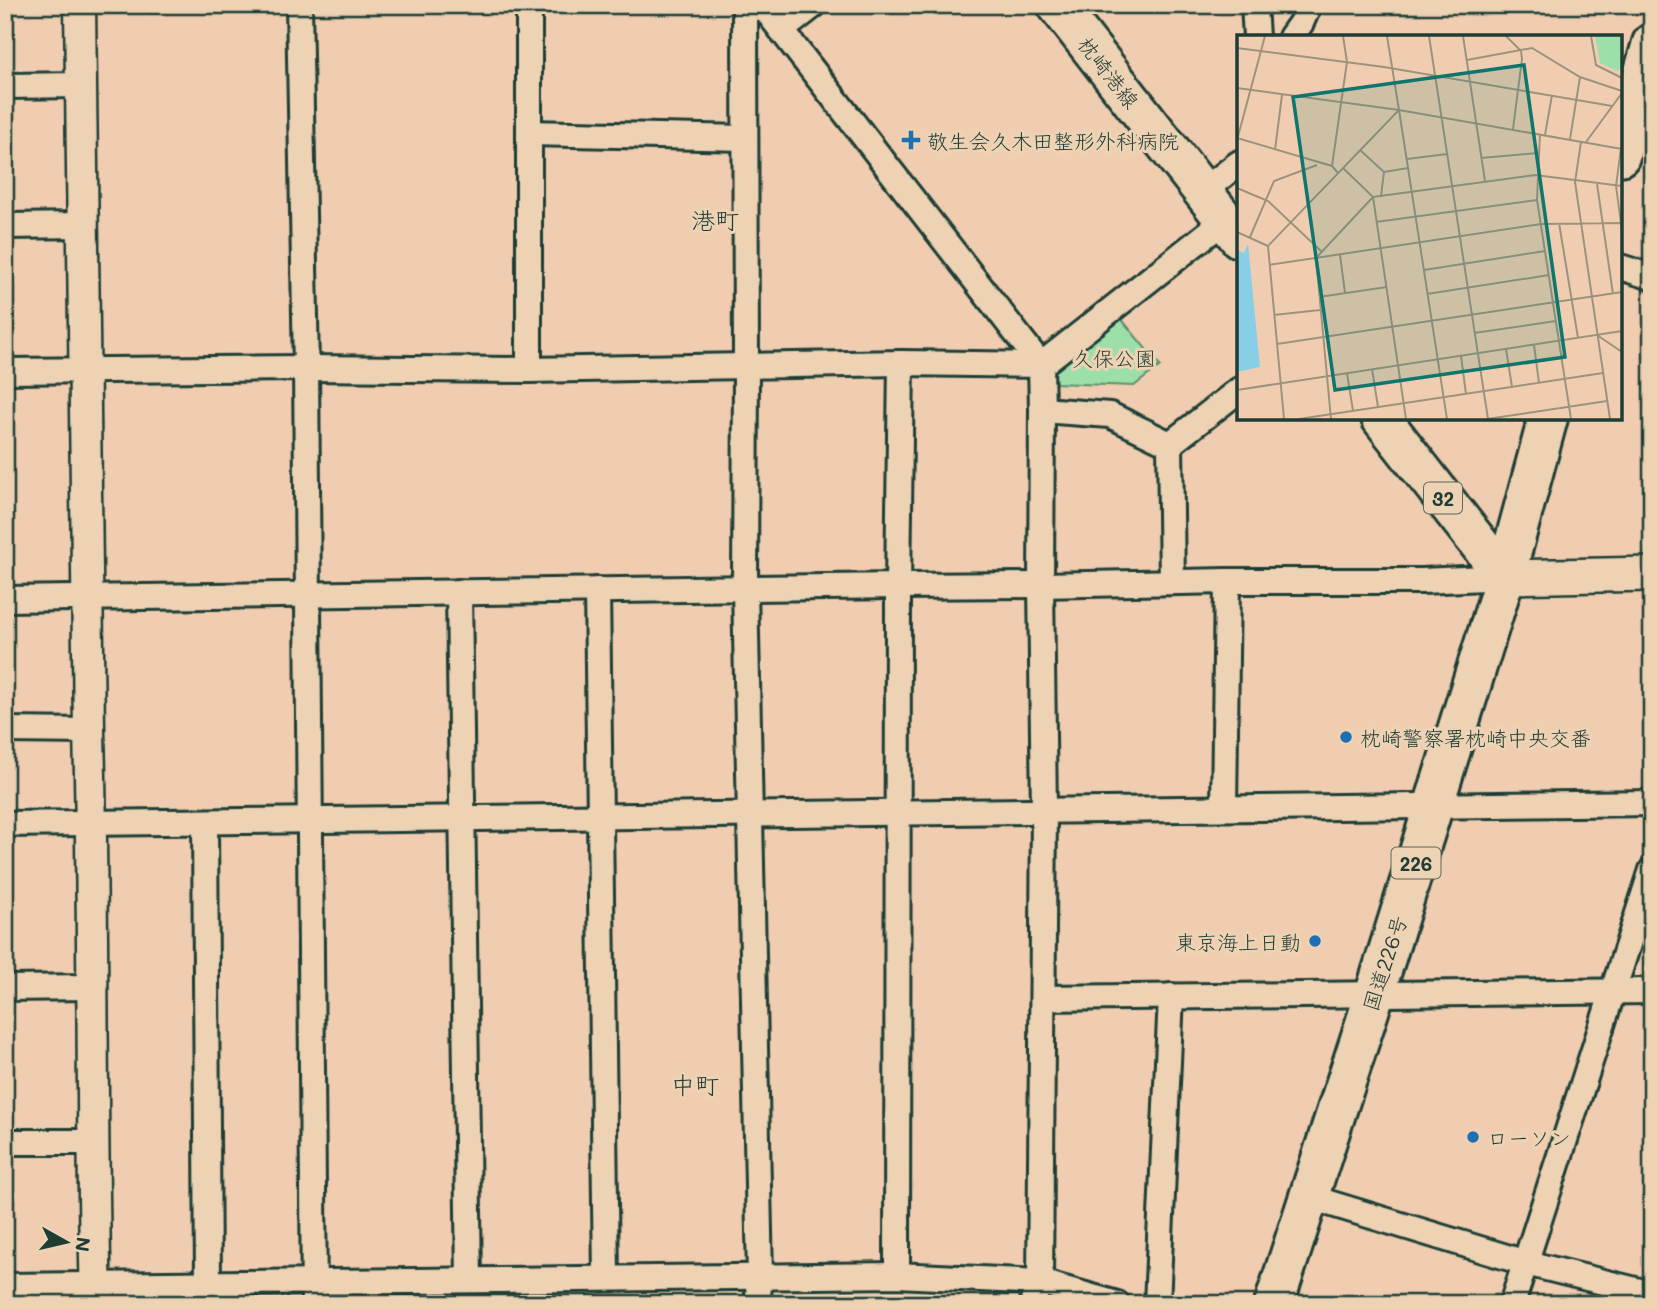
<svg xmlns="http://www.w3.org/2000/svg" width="1657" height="1309" font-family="Mali,'Klee One',sans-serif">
<rect width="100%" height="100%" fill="#f0cdb0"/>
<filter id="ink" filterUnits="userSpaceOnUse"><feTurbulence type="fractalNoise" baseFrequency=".0143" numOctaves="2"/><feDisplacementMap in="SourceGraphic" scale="14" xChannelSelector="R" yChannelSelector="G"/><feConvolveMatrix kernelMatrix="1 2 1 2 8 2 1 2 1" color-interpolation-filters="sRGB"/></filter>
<g filter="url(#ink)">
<!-- green -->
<path fill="#9cdfa9" stroke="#5e8e6e" stroke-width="2" d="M 1119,316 L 1160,366 L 1134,386 L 1054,383 L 1054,368 Z"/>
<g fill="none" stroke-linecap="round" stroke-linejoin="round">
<!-- minor casing -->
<g stroke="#1f3d34" stroke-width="30">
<g id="minor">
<path d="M 299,5 L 306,368 L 314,1304"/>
<path d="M 745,5 L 746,365 L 745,588 L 760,1277 L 757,1304"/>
<path d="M 762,5 L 1041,365 L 1042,410 L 1041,585 L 1044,811 L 1040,1282 L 1032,1304"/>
<path d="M 1254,5 L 1256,37"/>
<path d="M 782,30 L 814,5"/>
<path d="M 1291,37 L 1301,23 L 1309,5"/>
<path d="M 5,86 L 81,85"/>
<path d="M 529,133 L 745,138"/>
<path d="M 1203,191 L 1239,163"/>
<path d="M 5,226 L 83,225"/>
<path d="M 1620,267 L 1652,277"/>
<path d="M 529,370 L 529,5"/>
<path d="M 5,371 L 306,368 L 529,370 L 901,363 L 1041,365 L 1225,220"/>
<path d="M 1042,410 L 1110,415 L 1170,444"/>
<path d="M 1172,582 L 1170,444 L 1239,390"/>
<path d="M 597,590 L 606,1278"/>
<path d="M 459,592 L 469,1280"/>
<path d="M 5,599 L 898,586 L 1041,585 L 1227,581 L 1422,581 L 1505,577"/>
<path d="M 5,730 L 89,731"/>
<path d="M 1224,808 L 1227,581"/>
<path d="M 205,822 L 208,1283"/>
<path d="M 5,824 L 1652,803"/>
<path d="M 5,988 L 91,987"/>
<path d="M 1043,998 L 1652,991"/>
<path d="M 5,1142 L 94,1142"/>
<path d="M 1309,1197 L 1526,1263 L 1652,1294"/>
<path d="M 897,1275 L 898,586 L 901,363"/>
<path d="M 5,1286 L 897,1275 L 1040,1282 L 1117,1304"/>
<path d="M 1157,1304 L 1171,996"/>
<path d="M 1512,1304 L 1652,870"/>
</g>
</g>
<!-- tertiary casing -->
<g stroke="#1f3d34" stroke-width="35">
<path id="tertiary" d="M 80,5 L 89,731 C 94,922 91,1113 96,1304"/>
</g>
<!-- secondary casing -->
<g stroke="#1f3d34" stroke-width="38">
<path id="secondary" d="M 1505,577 L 1652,574"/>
</g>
<!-- primary casing -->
<g stroke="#1f3d34" stroke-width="44">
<g id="primary">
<path d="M 1057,5 L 1239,238"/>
<path d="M 1381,418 L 1505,577"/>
</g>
</g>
<!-- trunk casing -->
<g stroke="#1f3d34" stroke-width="44">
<g id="trunk">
<path d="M 1620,156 L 1652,43"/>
<path d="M 1274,1304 L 1375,993 L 1505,577 L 1548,418"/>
</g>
</g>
<!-- minor -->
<use href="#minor" stroke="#edd2b4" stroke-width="24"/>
<!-- tertiary -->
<use href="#tertiary" stroke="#edd2b4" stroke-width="30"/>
<!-- secondary -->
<use href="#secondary" stroke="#edd2b4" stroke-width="33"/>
<!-- primary -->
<use href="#primary" stroke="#edd2b4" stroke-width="38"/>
<!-- trunk -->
<use href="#trunk" stroke="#edd2b4" stroke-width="38"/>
</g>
</g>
<!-- markers -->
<g fill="#1f6fb2" stroke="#edd2b4" stroke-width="2.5">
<path d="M907.5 129.5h7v7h7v7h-7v7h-7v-7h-7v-7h7z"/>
<circle cx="1346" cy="737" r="7"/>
<circle cx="1315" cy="941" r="7"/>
<circle cx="1473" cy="1137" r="7"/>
</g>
<g text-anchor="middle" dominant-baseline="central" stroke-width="6" stroke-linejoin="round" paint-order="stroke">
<!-- shield labels -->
<g fill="#edd2b4" stroke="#5d6a5a" stroke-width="2">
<rect x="1424" y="482.5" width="38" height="31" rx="5"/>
<rect x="1391.5" y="847.5" width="49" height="31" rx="5"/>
</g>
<g font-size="19" font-weight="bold" fill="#1f3d34">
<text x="1443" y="498">32</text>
<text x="1416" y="863">226</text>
</g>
<!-- street labels -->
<g font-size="21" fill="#1f3d34" stroke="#edd2b4">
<text transform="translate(1109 72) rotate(52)">枕崎港線</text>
<text transform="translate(1384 963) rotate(-72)">国道226号</text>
</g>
<!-- poi labels -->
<g font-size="21" fill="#1f3d34" stroke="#edd2b4" text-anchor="start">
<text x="927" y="140">敬生会久木田整形外科病院</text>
<text x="1360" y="737">枕崎警察署枕崎中央交番</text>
<text x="1301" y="941" text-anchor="end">東京海上日動</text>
<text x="1487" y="1137">ローソン</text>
</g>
<!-- park labels -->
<g font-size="21" fill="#25453a" stroke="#edd2b4">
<text x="1114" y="357">久保公園</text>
</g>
<!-- quarter labels -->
<g font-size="24" fill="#1f3d34" stroke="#edd2b4">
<text x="715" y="219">港町</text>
<text x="695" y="1084">中町</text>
</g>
</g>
<!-- overview -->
<g transform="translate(1237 35)">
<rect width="385" height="385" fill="#f0cdb0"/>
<path d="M 358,1 L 385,1 L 385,32 L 380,36 L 363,28 Z" fill="#9cdfa9"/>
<path d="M 11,209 L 23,332 L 0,337 L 0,215 L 7,218 Z" fill="#86cfe7"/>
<path fill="none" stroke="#9c937e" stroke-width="2" d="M 192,1 L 251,384M 226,1 L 248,146M 269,1 L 284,16 L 285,24 L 276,94M 354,1 L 359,30 L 385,43M 0,13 L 147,32 L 375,71M 230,25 L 295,13 L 343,42 L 385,56M 0,53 L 162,75 L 385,114M 162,75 L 210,384M 303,99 L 300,165 L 334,384M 308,100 L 315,60M 0,103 L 95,131 L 101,138M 333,104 L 343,42M 0,105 L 28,1M 344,107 L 338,147 L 373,384M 349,107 L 385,58M 384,113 L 379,151 L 385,196M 38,115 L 45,60M 123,115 L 147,137 L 171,133M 244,123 L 301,118M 170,124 L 210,119M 95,131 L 110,27 L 106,1M 106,133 L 136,162 L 169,384M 360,149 L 376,259M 0,153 L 31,166 L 84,216M 144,161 L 147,137M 139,187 L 300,165M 322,188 L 341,303M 0,197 L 31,211 L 162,75 L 150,1M 13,202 L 37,146 L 80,130M 31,211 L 47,384M 103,220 L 108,258M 32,230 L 304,189 L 385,188M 187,235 L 308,216M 190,259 L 312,240M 82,262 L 150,252M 37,280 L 83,275M 237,298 L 319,286M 360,300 L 385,317M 40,309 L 385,257M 297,310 L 302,348M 269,314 L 275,352M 224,321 L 229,359M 135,334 L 141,372M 110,338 L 116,376M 0,355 L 385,296M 62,384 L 366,338M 94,384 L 79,223 L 136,162 L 298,140 L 385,151M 250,384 L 370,366"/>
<path fill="#0f766e" fill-opacity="0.15" stroke="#0f766e" stroke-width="3.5" d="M 287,30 L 328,322 L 98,355 L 56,62 Z"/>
<rect width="385" height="385" fill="none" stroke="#1f3d34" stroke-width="3.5"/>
</g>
<!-- margin -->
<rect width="1657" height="1309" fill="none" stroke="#edd2b4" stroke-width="28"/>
<rect x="14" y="14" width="1629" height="1281" fill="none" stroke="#1f3d34" stroke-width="2.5" filter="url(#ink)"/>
<!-- north arrow -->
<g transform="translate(66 1242) rotate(98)" stroke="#edd2b4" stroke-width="5" paint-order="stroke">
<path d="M0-5L12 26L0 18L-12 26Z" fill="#1f3d34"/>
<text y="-10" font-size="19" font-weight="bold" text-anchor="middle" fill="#1f3d34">N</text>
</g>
</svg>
